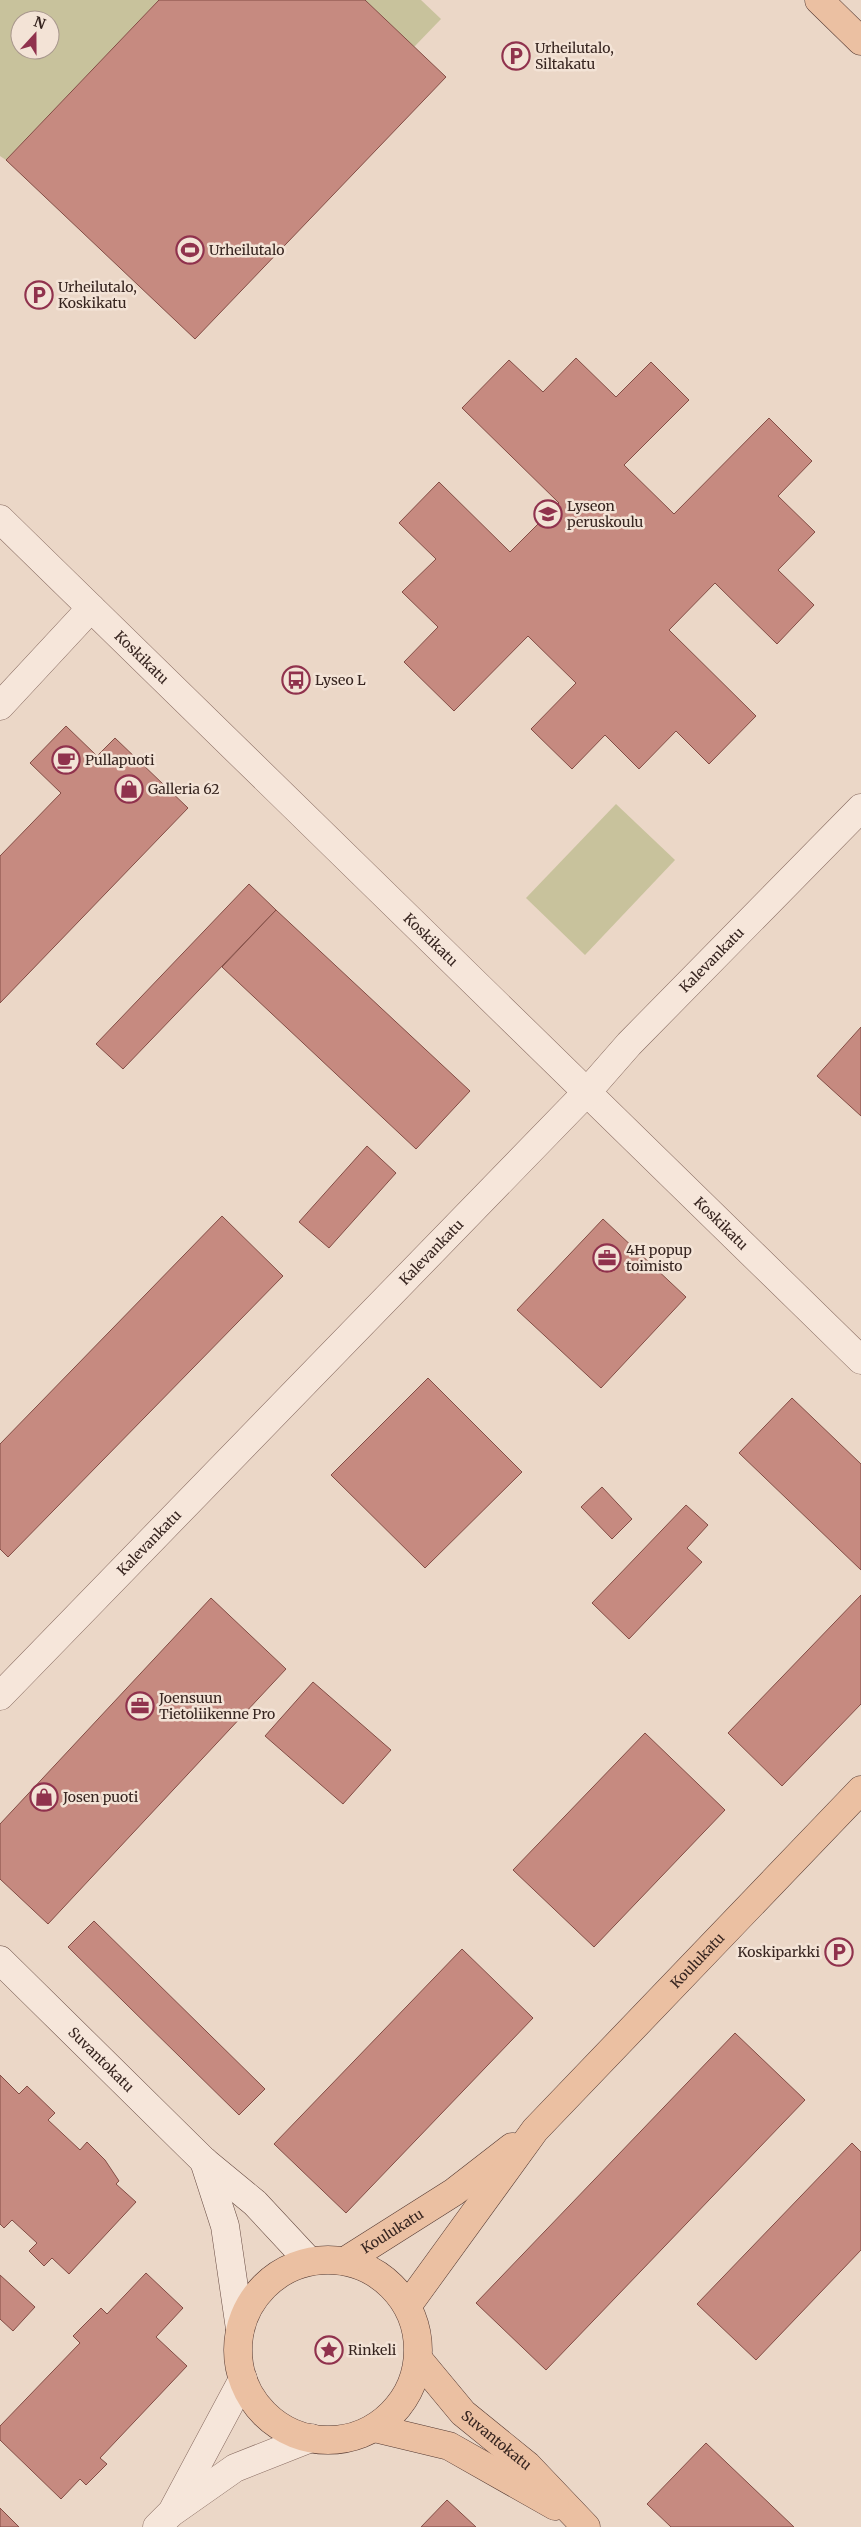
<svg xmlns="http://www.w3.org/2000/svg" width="861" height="2527" font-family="Merriweather,serif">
<rect width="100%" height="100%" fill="#ebd7c7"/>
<!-- green -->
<g fill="#c8c29c" fill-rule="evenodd">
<path d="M 0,0 L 159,0 L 6,160 L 0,156 ZM 20,20 L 50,20 L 50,50 L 20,50 Z"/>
<path d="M 365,0 L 421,0 L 441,19 L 414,47 Z"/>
<path d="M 616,804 L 675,860 L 585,955 L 526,898 Z"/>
</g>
<!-- building -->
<g fill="#c68a80" stroke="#834d45">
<path d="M 159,0 L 365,0 L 446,77 L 195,339 L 6,160 Z"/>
<path d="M 576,358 L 616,397 L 651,362 L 689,400 L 624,465 L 674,514 L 769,418 L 812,461 L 778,496 L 815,532 L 778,570 L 814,605 L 777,644 L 715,583 L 669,630 L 756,716 L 709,764 L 676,731 L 639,769 L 605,735 L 572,769 L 531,729 L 576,683 L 528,636 L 454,711 L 404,662 L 438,627 L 402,592 L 436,559 L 399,523 L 439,482 L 510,552 L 559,503 L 462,408 L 509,360 L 543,392 Z"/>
<path d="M 66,726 L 97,756 L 115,738 L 188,808 L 0,1003 L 0,856 L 61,793 L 30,763 Z"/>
<path d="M 249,884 L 276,910 L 123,1069 L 96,1044 Z"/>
<path d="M 276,910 L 470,1091 L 416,1149 L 222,967 Z"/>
<path d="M 861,1027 L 861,1116 L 817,1076 Z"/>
<path d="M 367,1146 L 396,1173 L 329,1248 L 299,1222 Z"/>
<path d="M 222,1216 L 283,1276 L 8,1557 L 0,1549 L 0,1444 Z"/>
<path d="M 603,1219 L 686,1297 L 601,1388 L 517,1310 Z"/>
<path d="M 428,1378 L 522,1472 L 425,1568 L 331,1475 Z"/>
<path d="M 792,1398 L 861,1464 L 861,1570 L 739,1453 Z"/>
<path d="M 602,1487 L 632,1519 L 612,1539 L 581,1507 Z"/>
<path d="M 686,1505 L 708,1525 L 687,1548 L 702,1562 L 629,1639 L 592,1603 Z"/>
<path d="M 861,1595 L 861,1704 L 782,1786 L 728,1733 Z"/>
<path d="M 211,1598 L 286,1669 L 48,1924 L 0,1879 L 0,1824 Z"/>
<path d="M 313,1682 L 391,1750 L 343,1804 L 265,1736 Z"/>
<path d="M 645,1733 L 725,1810 L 594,1947 L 513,1870 Z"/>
<path d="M 94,1921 L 265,2089 L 239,2115 L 68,1947 Z"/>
<path d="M 462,1949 L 533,2018 L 346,2213 L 274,2144 Z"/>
<path d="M 735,2033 L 805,2100 L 546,2370 L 476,2303 Z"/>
<path d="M 0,2075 L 19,2094 L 27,2086 L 55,2113 L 48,2120 L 80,2150 L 87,2142 L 105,2160 L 119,2181 L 116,2184 L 136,2202 L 69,2274 L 52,2258 L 44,2266 L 29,2251 L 37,2243 L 12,2220 L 4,2228 L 0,2224 Z"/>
<path d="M 852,2143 L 861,2152 L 861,2250 L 756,2360 L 697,2304 Z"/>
<path d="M 146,2273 L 183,2308 L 156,2337 L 187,2366 L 100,2458 L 107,2464 L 86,2485 L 80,2479 L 61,2499 L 0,2440 L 0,2426 L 80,2343 L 73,2336 L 101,2308 L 107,2314 Z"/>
<path d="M 0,2275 L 35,2307 L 13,2331 L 0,2319 Z"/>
<path d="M 706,2443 L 794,2527 L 671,2527 L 647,2504 Z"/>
<path d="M 447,2500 L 476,2527 L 421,2527 Z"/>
<path d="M 0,2508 L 19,2527 L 0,2527 Z"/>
</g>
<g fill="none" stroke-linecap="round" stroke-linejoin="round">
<!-- minor casing -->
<g stroke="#85685e" stroke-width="29">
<g id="minor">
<path id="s1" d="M 0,519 L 861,1360"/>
<path d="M 0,706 L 91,608"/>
<path id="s2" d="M 0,1696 L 587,1092 L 629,1044 L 861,808"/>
</g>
</g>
<!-- tertiary casing -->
<g stroke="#85685e" stroke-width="29">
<g id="tertiary">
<path d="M 174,2508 L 243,2379"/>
<path d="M 157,2527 L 171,2513 L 235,2468 L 311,2438"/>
</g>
</g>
<!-- secondary casing -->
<g stroke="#674a41" stroke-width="29">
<g id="secondary">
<path id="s3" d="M 0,1960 L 204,2161 L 255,2203 L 309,2261"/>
<path d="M 204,2161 L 225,2226 L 240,2329"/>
</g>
</g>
<!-- primary casing -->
<g stroke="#543831" stroke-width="29">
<g id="primary">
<path d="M 819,0 L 861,41"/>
<circle cx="328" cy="2350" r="90"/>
<path id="s4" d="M 345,2261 L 454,2192 L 512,2147"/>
<path id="s5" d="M 408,2305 L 535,2130 L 861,1790"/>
<path id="s6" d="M 419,2360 L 463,2413 L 527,2465 L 586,2527"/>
<path d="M 374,2428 L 449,2446 L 555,2506"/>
</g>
</g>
<!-- minor -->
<use href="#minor" stroke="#f6e6da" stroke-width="28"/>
<!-- tertiary -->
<use href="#tertiary" stroke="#f6e6da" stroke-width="28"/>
<!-- secondary -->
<use href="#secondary" stroke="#f6e6da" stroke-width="28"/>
<!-- primary -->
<use href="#primary" stroke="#ebc0a2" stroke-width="28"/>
</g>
<!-- icons -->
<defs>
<g id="parking-ring" transform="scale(1.4375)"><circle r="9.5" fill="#f3e3d6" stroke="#90324d" stroke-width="1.5"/><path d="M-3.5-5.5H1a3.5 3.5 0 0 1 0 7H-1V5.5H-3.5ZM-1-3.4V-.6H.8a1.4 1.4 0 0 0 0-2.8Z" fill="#90324d"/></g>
<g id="stadium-ring" transform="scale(1.4375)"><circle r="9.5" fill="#f3e3d6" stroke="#90324d" stroke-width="1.5"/><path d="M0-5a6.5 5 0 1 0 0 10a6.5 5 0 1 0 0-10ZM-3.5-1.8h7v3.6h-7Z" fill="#90324d"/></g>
<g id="school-ring" transform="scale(1.4375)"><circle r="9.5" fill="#f3e3d6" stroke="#90324d" stroke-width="1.5"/><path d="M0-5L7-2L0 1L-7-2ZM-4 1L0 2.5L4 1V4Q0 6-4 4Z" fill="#90324d"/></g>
<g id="bus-ring" transform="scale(1.4375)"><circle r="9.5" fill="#f3e3d6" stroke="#90324d" stroke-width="1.5"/><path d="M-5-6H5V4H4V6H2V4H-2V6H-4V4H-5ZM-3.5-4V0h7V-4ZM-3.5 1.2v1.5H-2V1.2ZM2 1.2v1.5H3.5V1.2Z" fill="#90324d"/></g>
<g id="cafe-ring" transform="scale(1.4375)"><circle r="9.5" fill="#f3e3d6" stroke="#90324d" stroke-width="1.5"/><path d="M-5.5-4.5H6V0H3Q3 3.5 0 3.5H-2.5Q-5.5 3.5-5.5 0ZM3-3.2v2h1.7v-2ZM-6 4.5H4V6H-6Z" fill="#90324d"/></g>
<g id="shop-ring" transform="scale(1.4375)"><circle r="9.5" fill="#f3e3d6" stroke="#90324d" stroke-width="1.5"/><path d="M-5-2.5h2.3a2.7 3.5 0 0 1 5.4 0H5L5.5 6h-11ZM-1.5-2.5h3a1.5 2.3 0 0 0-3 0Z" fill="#90324d"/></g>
<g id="office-ring" transform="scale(1.4375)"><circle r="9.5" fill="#f3e3d6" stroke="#90324d" stroke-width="1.5"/><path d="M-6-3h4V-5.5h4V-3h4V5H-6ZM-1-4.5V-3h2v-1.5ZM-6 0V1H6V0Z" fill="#90324d"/></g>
<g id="sight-ring" transform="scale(1.4375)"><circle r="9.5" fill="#f3e3d6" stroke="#90324d" stroke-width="1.5"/><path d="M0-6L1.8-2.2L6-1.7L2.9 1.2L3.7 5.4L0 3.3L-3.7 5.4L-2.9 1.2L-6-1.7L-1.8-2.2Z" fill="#90324d"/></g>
</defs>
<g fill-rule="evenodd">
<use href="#parking-ring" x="516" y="56"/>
<use href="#stadium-ring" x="190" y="250"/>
<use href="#parking-ring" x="39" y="295"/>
<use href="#school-ring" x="548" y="514"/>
<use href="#bus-ring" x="296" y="680"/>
<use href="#cafe-ring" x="66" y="760"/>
<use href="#shop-ring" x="129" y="789"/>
<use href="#office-ring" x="607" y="1258"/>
<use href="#office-ring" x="140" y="1706"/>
<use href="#shop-ring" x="44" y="1797"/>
<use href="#parking-ring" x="839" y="1952"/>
<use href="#sight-ring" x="329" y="2350"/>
</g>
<g text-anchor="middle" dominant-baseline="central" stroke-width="5" stroke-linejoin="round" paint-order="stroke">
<!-- poi labels -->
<g font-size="14" fill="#372520" stroke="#f3e3d6" text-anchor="start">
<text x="535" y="48">Urheilutalo,<tspan x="535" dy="16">Siltakatu</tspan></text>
<text x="209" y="250">Urheilutalo</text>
<text x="58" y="287">Urheilutalo,<tspan x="58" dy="16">Koskikatu</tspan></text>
<text x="567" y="506">Lyseon<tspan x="567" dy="16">peruskoulu</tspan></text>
<text x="315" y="680">Lyseo L</text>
<text x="85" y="760">Pullapuoti</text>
<text x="148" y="789">Galleria 62</text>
<text x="626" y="1250">4H popup<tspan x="626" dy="16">toimisto</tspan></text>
<text x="159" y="1698">Joensuun<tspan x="159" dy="16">Tietoliikenne Pro</tspan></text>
<text x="63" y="1797">Josen puoti</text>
<text x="820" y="1952" text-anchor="end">Koskiparkki</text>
<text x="348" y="2350">Rinkeli</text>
</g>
<!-- street labels -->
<g font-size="14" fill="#372520" stroke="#f3e3d6">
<text stroke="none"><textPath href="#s1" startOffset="198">Koskikatu</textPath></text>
<text stroke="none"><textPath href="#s1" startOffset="602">Koskikatu</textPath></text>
<text stroke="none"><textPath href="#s2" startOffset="1024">Kalevankatu</textPath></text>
<text stroke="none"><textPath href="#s1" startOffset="1008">Koskikatu</textPath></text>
<text stroke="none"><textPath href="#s2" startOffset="619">Kalevankatu</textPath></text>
<text stroke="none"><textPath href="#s2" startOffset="214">Kalevankatu</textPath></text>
<text stroke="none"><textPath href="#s5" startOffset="451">Koulukatu</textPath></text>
<text stroke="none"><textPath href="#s3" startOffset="142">Suvantokatu</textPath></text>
<text stroke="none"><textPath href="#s4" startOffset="56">Koulukatu</textPath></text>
<text stroke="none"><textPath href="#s6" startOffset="112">Suvantokatu</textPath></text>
</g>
</g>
<!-- north arrow -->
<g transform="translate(35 35) rotate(21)"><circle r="24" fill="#f3e3d6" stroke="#a8978d"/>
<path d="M0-4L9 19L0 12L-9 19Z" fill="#90324d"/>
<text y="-8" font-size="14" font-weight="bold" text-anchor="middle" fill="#372520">N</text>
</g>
</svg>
